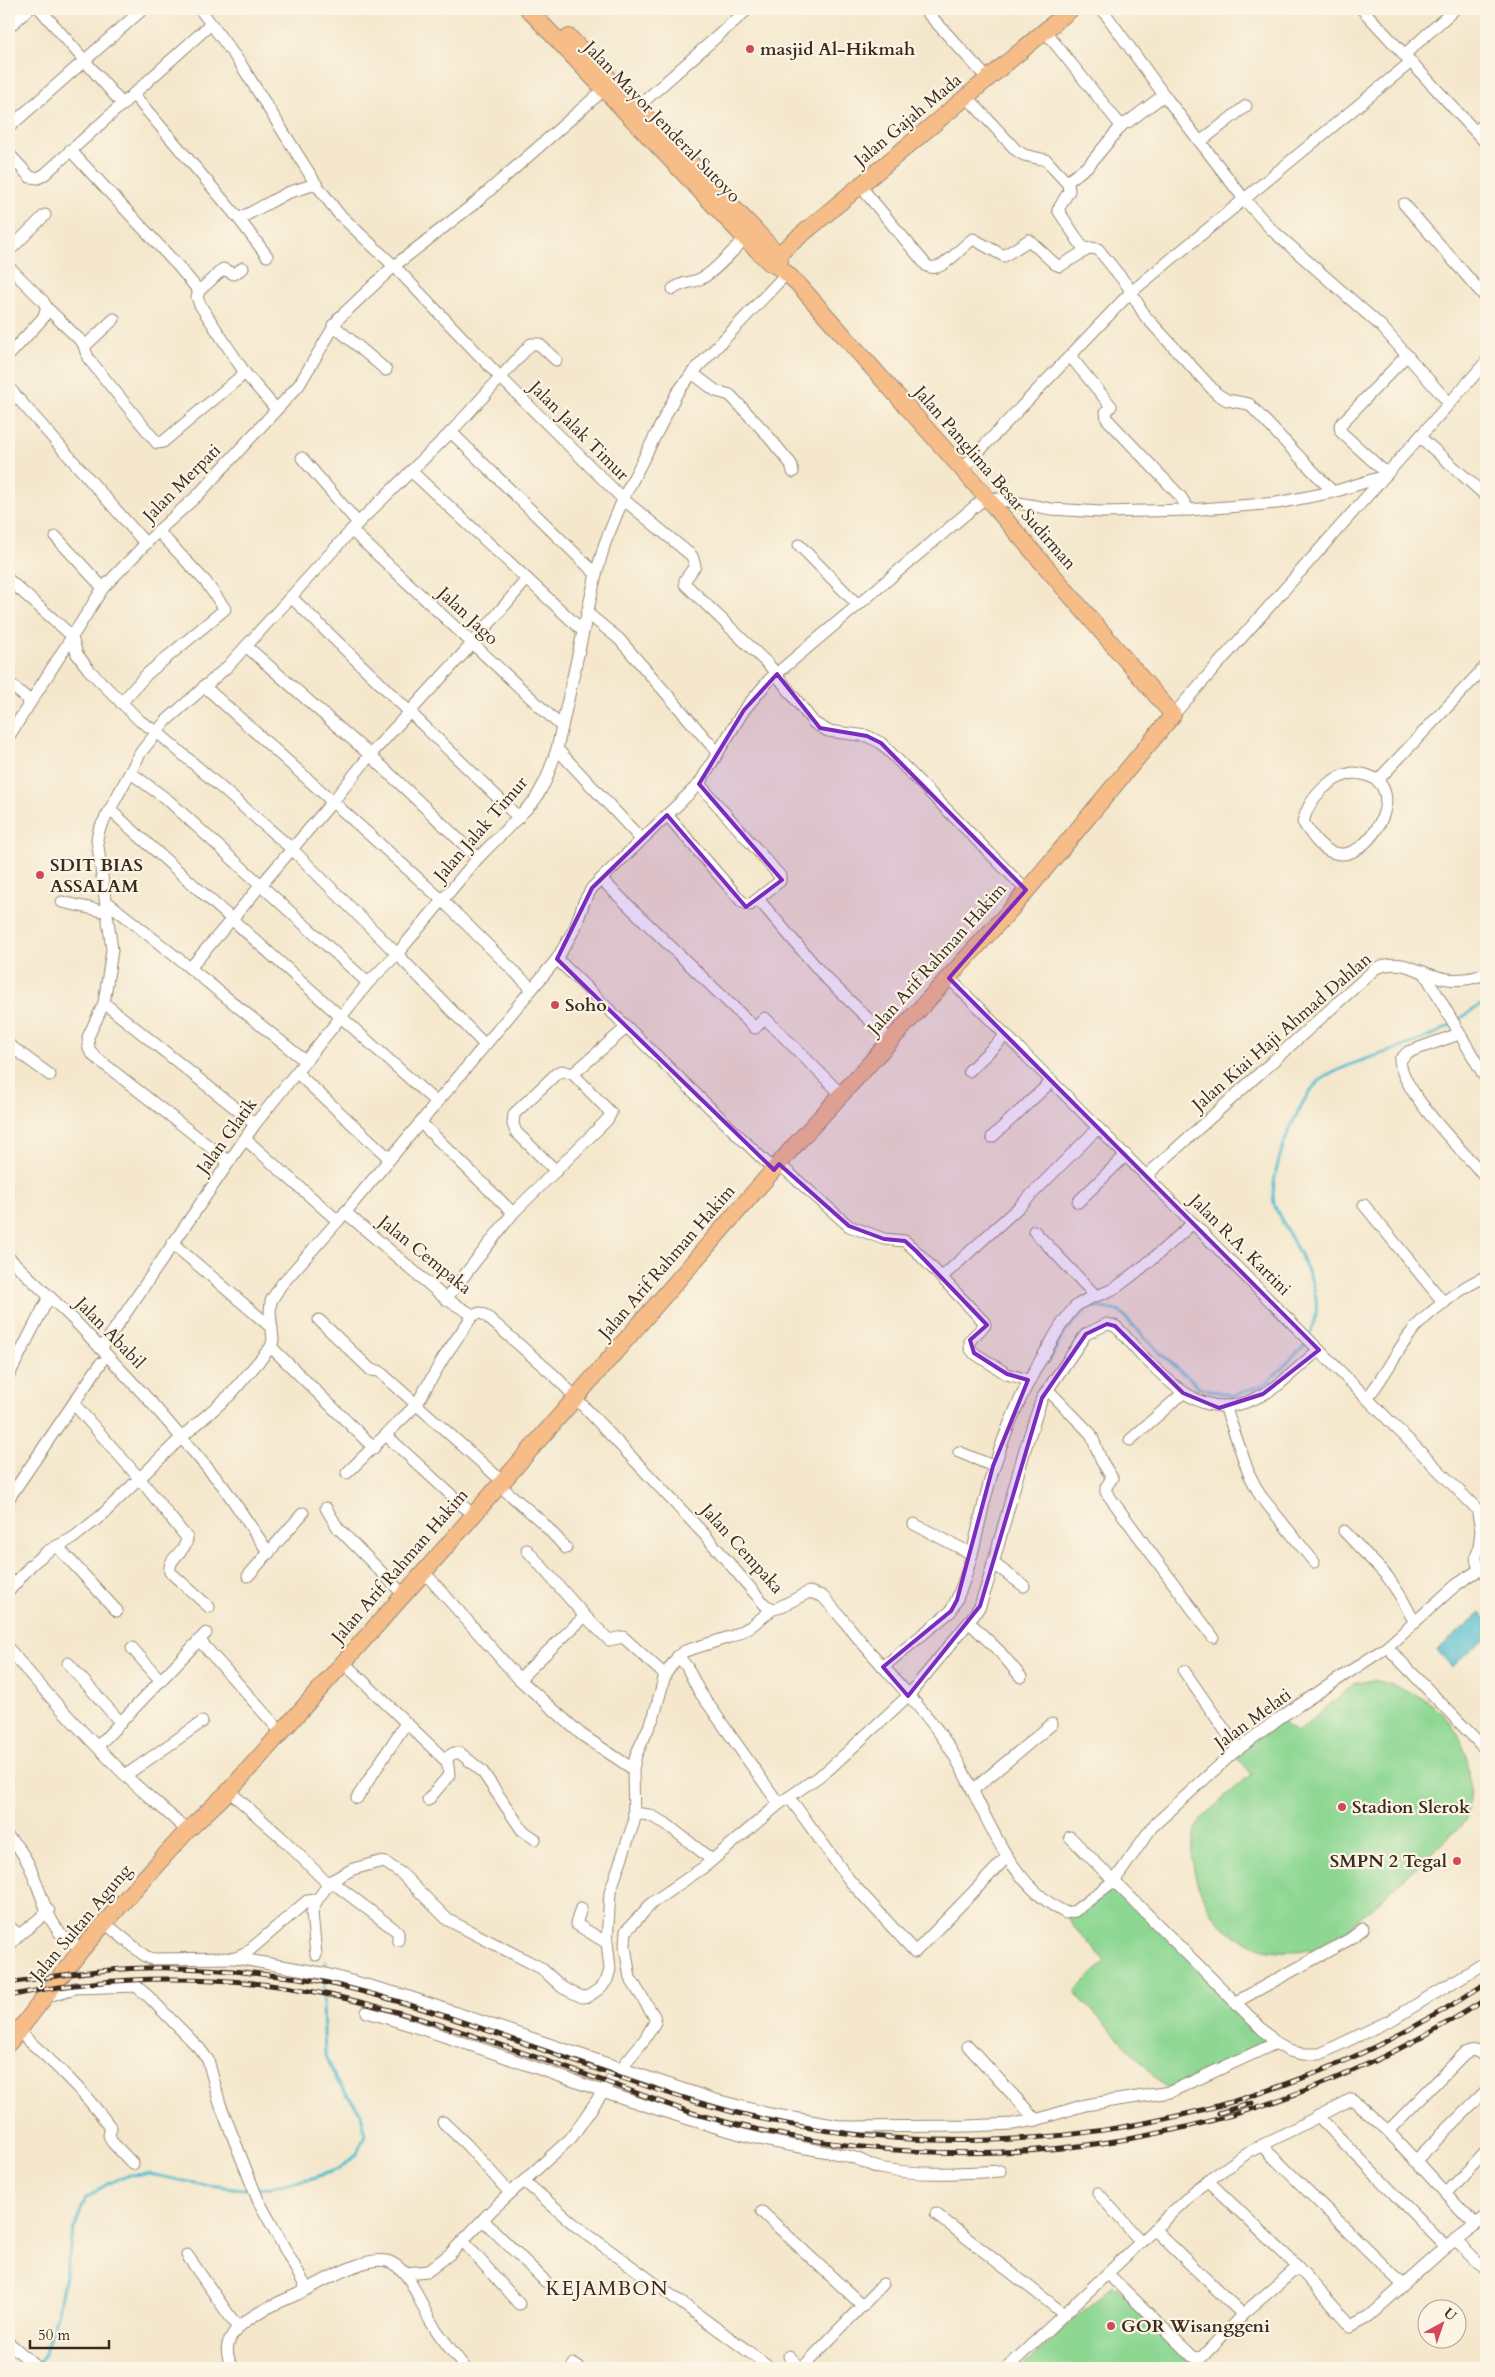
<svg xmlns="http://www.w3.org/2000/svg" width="1495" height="2377" font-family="Cardo,serif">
<rect width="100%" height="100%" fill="#fcf5e5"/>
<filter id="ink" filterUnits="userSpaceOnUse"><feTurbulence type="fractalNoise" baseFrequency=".02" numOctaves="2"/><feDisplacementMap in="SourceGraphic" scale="10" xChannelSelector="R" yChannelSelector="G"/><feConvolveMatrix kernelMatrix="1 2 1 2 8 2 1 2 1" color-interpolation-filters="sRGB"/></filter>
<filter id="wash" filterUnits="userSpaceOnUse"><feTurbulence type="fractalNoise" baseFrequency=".0096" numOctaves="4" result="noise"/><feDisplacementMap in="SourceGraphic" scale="20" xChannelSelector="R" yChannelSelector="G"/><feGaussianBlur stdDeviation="1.12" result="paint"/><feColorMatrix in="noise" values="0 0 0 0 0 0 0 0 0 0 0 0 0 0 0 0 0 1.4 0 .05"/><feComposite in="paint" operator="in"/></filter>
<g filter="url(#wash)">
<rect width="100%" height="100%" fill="#f4e7cc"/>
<!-- green -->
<g fill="#8dd793" stroke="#648058">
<path d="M 1373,1680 C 1451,1697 1481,1744 1466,1821 L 1325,1950 C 1306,1949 1288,1953 1269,1950 C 1253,1946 1230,1935 1219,1922 C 1198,1898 1183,1853 1199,1823 C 1204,1813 1241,1784 1251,1774 L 1233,1753 L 1278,1719 L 1297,1733 L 1354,1684 Z"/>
<path d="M 1115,1880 L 1276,2043 L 1170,2092 L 1074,1992 L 1105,1961 L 1072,1925 L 1066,1913 Z"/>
<path d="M 1113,2284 L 1196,2368 L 1021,2368 Z"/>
</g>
<!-- water -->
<path fill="#53bdce" stroke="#477476" d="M 1481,1613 L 1486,1619 L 1486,1638 L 1452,1667 L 1437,1650 Z"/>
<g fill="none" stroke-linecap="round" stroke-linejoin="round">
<!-- stream -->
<g stroke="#53bdce" stroke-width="3">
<path d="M 1310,1336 C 1312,1328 1315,1321 1316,1314 C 1321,1282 1289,1237 1276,1209 C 1263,1183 1299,1094 1322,1079 C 1354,1059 1394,1052 1428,1037 C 1449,1029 1466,1013 1486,1002"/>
<path d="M 1047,1363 L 1065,1332 L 1089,1306 L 1119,1311 L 1160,1353 L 1199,1387 L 1233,1396 L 1267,1383 L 1308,1342"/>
<path d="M 38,2364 L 44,2356 L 58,2311 L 74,2229 L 86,2198 L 106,2185 L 127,2175 L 149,2174 L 200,2184 L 242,2189 L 271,2187 L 313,2178 L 339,2169 L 357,2154 L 365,2135 L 361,2113 L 336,2080 L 325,2053 L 323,2008 L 326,1961"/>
</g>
</g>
</g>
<g filter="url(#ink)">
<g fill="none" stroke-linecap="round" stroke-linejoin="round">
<!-- minor casing -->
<g stroke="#988875" stroke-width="13">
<g id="minor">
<path d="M 40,9 L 123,105"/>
<path d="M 924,9 L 988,79"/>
<path d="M 1102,9 L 1164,95"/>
<path d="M 1362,9 L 1486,143"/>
<path d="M 9,27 L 29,9"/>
<path d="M 1045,31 L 1118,122 L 1123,124 L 1128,122 L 1164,95 L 1244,199 L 1272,230 L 1381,326 L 1449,403"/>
<path d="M 1404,55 L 1455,9"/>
<path d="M 133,94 L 239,219 L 267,256"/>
<path d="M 967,97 L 1016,150 L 1024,155 L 1046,160 L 1068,184 L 1069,191 L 1058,210 L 1085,251"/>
<path d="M 632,112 L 748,9"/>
<path d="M 9,127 L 143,9"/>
<path d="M 1476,132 L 1486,122"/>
<path d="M 1200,142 L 1246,106"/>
<path d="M 70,150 L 179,267 L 199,291 L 197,297 L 200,305 L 245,373 L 276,409"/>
<path d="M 9,154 L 30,177 L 38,178 L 45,174 L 211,24"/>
<path d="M 1067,182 L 1089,165 L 1123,124"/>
<path d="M 860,186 L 927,266 C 942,274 960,247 973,239 L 1004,256 L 1029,240 L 1055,264 L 1060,266 L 1090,248 L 1098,249 L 1127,285 L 1145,316 L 1217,394 L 1227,400 L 1249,404 L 1333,492"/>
<path d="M 1404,204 L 1486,298"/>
<path d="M 239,219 L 287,193 L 316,184"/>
<path d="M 9,251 L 45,215"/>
<path d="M 9,267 L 43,301 L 47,308 L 43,318 L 9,355"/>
<path d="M 787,273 L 693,372 L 677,393 L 623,499 L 692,556 L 695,566 L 685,580 L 685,584 L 769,665 L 814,723 L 828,731 L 867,736 L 881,743 L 1026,890"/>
<path d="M 673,289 C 685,280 692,284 702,278 C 715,272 738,245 749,234"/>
<path d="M 199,291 L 223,269 L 234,274 L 243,268"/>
<path d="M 47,308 L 83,343 L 88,358 L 157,443 L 163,442 L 245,373"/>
<path d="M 333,325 L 386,370"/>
<path d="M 85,346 L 114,319"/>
<path d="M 1070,356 L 1111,406 L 1106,412 L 1107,419 L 1180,496 L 1189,510"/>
<path d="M 692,373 L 716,391 L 730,395 L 763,430 L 791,464 L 793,472"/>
<path d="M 9,388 L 146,544"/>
<path d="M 451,432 L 596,574"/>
<path d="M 1420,437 L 1486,496"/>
<path d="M 302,458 L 358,523"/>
<path d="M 962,469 L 1130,293 L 1411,62"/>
<path d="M 411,471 L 583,631"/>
<path d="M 1387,474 L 1341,432 L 1340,425 L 1407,355"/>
<path d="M 351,530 L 562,727"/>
<path d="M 56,537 L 103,588"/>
<path d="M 799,545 L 858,605"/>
<path d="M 9,580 L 71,635 L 77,654 L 89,670 L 140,721 L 157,732 L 292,849 L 397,954 L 478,858 L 535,800 L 546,780 L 557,749 L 596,574 L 605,543 L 623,499 L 501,378 L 394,266 L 338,213 L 316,184 L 240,63 L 200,9"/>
<path d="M 291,597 L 519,818"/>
<path d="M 587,613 L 619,639 L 718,753"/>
<path d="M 246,646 L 370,755 L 478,858"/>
<path d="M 9,683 L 30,701"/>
<path d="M 204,686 L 442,900 L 532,989"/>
<path d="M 121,703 L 147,674 L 225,609 L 205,581 L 158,531"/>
<path d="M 1173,715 L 1486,362"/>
<path d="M 9,736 L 103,588 L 158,531 L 198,495 L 299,385 L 339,318 L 394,266 L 475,203 L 609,85"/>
<path d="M 557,749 L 641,839"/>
<path d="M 131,773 L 169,801 L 368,983"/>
<path d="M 1353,773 C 1417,776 1373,857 1340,854 C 1323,853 1312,836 1303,822 C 1309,798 1329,777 1353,773 Z"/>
<path d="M 1378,780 L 1486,666"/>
<path d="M 110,810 L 437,1103"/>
<path d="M 667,815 L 742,902 L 750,905 L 780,881 L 780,876 L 699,784"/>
<path d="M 601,879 L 755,1028 L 765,1018 L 841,1094"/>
<path d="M 758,899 L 824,976 L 891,1041"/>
<path d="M 106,901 L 190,968"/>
<path d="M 62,902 L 107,912"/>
<path d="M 557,959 L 575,928 L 584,902 L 592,888 L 699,784 L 744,710 L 769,680 L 986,497 L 1051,509 L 1102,512 L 1189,510 L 1277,503 L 1333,492 L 1385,476"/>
<path d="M 1424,972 L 1486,1079"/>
<path d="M 949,978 L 1477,1509 L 1486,1521"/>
<path d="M 104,1003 L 255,1124"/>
<path d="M 1459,1034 L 1408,1052 L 1400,1060 C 1401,1091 1464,1153 1486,1177"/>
<path d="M 9,1045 L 50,1075"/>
<path d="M 305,1061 L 190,968 L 334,800 L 370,755 L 472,644 L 527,579"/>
<path d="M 969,1071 L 1006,1035"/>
<path d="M 297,1073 L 389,1158"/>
<path d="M 420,1122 L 513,1213"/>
<path d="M 992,1137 L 1052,1081"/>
<path d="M 245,1139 L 338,1221"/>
<path d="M 229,1162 L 94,1056 L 89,1049 L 88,1037 L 104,1003 L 112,950 L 97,839 L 99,830 L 141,752 L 166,721 L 228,666 L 358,523 L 451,432 L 531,344 L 539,344 L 556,360"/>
<path d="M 779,1164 L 849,1226 L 884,1239 L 905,1241 L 916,1251 L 984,1322 L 985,1325 L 970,1340 L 970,1348 L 974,1353 L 1007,1374 L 1028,1380"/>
<path d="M 556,1171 L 516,1132 L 513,1124 L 514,1114 L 557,1073 L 562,1071 L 573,1074"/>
<path d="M 1146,1176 L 1376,968 C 1405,956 1420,976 1448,979 C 1462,981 1473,978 1486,974"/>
<path d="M 1078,1202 L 1126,1155"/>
<path d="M 1364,1205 L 1444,1303"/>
<path d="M 345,1212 L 446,1299 L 473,1315 L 480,1313 L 485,1315 L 556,1377 L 704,1534 L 765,1605 L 773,1609 L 778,1608 L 809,1592 L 822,1596 C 837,1611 850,1629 864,1645 C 890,1675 918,1703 941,1735 C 983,1793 997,1878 1066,1913 L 1075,1911 L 1115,1880 L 1152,1827 L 1233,1753 L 1278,1719 L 1387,1647 L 1456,1585 L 1480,1569"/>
<path d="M 1034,1231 L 1095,1295"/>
<path d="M 172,1243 L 272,1328"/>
<path d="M 9,1258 L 75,1321 L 149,1400 L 223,1486 L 269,1553"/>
<path d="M 942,1277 L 1020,1206 L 1098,1128"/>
<path d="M 446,1299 L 513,1213 L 607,1120 L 611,1113 L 573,1074 L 627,1027"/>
<path d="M 319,1320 L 371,1370 L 379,1371 L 502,1481"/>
<path d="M 271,1347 L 374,1448"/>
<path d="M 101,1349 L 255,1124 L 368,983 L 397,954 L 484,1044"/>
<path d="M 9,1375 L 49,1297"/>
<path d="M 1048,1390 L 1091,1434 L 1101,1460 L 1112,1478 L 1106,1487 L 1106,1492 L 1213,1637"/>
<path d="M 1367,1398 C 1384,1378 1394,1355 1410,1334 C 1423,1316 1465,1284 1486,1277"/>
<path d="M 74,1404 L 140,1479 L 187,1538 C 187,1551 167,1558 170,1572 L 209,1607"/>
<path d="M 1225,1406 L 1249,1474 L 1260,1495 L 1314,1562"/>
<path d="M 387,1436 L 472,1514"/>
<path d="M 1130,1440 L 1183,1393"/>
<path d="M 959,1452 L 993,1466"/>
<path d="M 347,1473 L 416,1405 L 444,1357 L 473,1315"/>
<path d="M 499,1485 L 542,1522 L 566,1548"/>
<path d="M 9,1498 L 101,1363"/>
<path d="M 326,1508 L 338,1528 L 403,1594"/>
<path d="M 1478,1513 L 1481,1530 L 1479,1548"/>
<path d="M 914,1524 L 972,1554"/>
<path d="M 1344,1531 L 1387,1576 L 1401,1597 L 1415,1623"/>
<path d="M 1483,1544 C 1473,1554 1474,1566 1486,1574"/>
<path d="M 57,1546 L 117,1611"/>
<path d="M 527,1550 L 585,1616 L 609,1640 L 623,1637 L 665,1675"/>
<path d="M 993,1563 L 1024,1586"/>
<path d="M 424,1572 L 519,1679 L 582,1735 L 633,1769"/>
<path d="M 248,1576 L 303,1513"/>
<path d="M 9,1591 L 32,1564 L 48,1551 L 73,1538 L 102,1515 L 182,1437 L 231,1394 L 271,1347 L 273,1340 L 270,1312 L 271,1301 L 281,1285 L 338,1221 L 557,959 L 774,1170"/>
<path d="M 969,1622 L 1000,1652 L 1021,1677"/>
<path d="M 199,1640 L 281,1732"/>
<path d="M 1387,1647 L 1486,1750"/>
<path d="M 132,1648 L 161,1681"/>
<path d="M 9,1649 C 45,1693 84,1734 124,1774 C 144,1794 167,1810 187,1831"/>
<path d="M 678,1656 L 687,1667 L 699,1691 L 779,1804"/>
<path d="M 343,1662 L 444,1759 L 454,1753 L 460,1753 L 482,1771 L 522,1830 L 535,1839"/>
<path d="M 68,1663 L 121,1723"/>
<path d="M 883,1667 L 951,1611 C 969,1577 976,1536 985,1499 C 999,1444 1019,1394 1049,1346 C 1056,1333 1064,1319 1074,1308 C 1086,1296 1104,1296 1118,1286 C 1144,1267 1169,1245 1193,1223"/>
<path d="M 1184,1671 L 1238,1749"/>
<path d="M 519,1679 L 585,1616"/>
<path d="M 98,1746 L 206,1633"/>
<path d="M 126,1775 L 202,1722"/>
<path d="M 974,1789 L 1052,1724"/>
<path d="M 229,1791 L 281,1837 L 328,1884"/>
<path d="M 789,1797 L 850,1881 L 915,1952 L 1007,1857"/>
<path d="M 357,1798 L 406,1723"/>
<path d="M 428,1800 L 449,1775 L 447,1759"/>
<path d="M 634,1813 L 649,1815 L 665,1823 L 712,1860"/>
<path d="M 1070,1837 L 1276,2043 L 1289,2051 L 1302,2054 L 1320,2054 L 1393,2019 L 1486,1962"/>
<path d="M 9,1838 C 39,1865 37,1904 60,1933 C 66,1939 75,1944 82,1949"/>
<path d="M 331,1881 L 398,1932 L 398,1940"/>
<path d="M 581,1908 L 576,1924 L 607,1943"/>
<path d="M 105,1923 L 145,1956 L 152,1959 L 236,1958 L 245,1954 L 307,1901 L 317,1900"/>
<path d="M 9,1926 L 19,1935 L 49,1911"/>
<path d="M 9,1946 L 19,1935"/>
<path d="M 316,1955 L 312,1912 L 317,1900 L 331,1881 L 353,1869 L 379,1862 L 386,1863 L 402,1874 L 448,1920 L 541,1968 L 563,1988 L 582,1997 L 589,1996 L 599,1989 L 607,1980 L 610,1969 L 607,1942 L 610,1892 L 634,1822 L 633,1769 L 636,1755 L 654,1716 L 665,1675 L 678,1656 L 685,1651 L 733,1636 L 750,1627 L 773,1609"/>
<path d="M 236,1958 L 322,1973 L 403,1995 L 712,2099 L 770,2114 L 845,2127 L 968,2126 L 1013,2124 L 1036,2120 L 1085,2105 L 1170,2092 L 1276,2043"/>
<path d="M 45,1997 L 75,1988 L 136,1986 L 149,1997 L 199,2048 L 208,2060 L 220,2104 L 258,2200 L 307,2289"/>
<path d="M 1236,2002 L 1350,1939 L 1363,1929"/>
<path d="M 367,2012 C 492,2048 611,2099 737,2133 C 773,2144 810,2148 848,2156 C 859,2158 868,2165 879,2168 C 919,2176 960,2173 1000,2171"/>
<path d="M 19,2032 C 53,2062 84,2091 111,2128 L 109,2135 L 112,2142 L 133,2164"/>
<path d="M 968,2046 L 1036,2120"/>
<path d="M 443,2122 L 467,2145 L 510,2193"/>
<path d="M 1388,2131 L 1465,2053 C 1474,2048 1478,2051 1486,2058"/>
<path d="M 1262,2146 L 1403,2285"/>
<path d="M 1415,2161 L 1486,2091"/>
<path d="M 524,2181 L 576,2226 L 771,2368"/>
<path d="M 1209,2182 L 1298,2267 L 1351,2326 L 1369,2316 L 1446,2247 L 1318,2116"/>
<path d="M 1098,2193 L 1141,2242"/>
<path d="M 1446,2194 L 1486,2151"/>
<path d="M 762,2212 L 863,2306"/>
<path d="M 936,2214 L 1064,2314"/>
<path d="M 483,2220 L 546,2282"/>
<path d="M 1154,2229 L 1239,2311 L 1244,2313 L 1298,2267"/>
<path d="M 1456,2240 L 1486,2270"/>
<path d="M 464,2242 L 519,2304"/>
<path d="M 1446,2247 L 1486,2217"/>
<path d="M 187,2255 L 238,2328"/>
<path d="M 405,2273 L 428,2271 L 451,2253 L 492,2210 L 571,2138 L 609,2083 L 645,2039 L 655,2022 L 654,2016 L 630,1978 L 625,1946 L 626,1931 L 653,1902 L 704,1867 L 779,1804 L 828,1770 L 908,1696 L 969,1622 L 980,1606 L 988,1582 L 1025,1449 L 1042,1398 L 1086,1334 L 1107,1324 L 1115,1326 C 1125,1334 1132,1345 1141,1354 C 1185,1399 1218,1428 1278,1385 C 1292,1374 1305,1361 1319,1350"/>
<path d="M 1108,2274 L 1192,2356 L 1197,2358 L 1202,2357 L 1244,2313"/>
<path d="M 9,2343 L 38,2368"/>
<path d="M 789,2356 L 801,2368"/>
<path d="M 573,2364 L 579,2368"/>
<path d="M 234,2368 C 206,2330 273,2305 298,2294 C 319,2284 370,2251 392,2263 C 413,2274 419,2303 431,2322 C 441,2338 454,2353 465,2368"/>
<path d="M 802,2368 L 883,2284"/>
<path d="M 1007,2368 L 1198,2188 L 1247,2153 L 1352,2099 L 1388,2131 L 1475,2225"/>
</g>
</g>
<!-- highway casing -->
<g stroke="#988875" stroke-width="18">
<g id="highway">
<path d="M 569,37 L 756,231 L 778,255 L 780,260"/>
<path d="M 769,262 L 1071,9"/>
<path d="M 9,2043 L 82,1949 L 138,1885 L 187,1831 L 229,1791 L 424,1572 L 796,1144 L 1014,906 L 1173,715 L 962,469 L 798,284 L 783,270 L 769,262 L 745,238 L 528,9"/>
</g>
</g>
<!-- minor -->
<use href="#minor" stroke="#fff" stroke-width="11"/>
<!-- highway -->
<use href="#highway" stroke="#f7bd88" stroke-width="16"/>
<!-- rail casing -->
<g stroke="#3b2a1e" stroke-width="5">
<g id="rail">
<path d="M 9,1983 C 54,1976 100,1969 146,1968 C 187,1967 229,1970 269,1975 C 287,1977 305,1978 323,1982 C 451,2010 571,2065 697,2102 C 960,2181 1258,2137 1486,1983"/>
<path d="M 9,1996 C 111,1974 228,1973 330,1995 C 425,2016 518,2051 609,2083 C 638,2093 667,2105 696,2114 C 968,2192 1248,2151 1486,1999"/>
<path d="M 1219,2113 L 1252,2103"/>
</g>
</g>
<!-- rail -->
<use href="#rail" stroke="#fcf5e5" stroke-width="3" stroke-dasharray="9" stroke-linecap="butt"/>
</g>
</g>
<!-- marked area -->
<path fill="#7b2cbf" fill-opacity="0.2" stroke="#7b2cbf" stroke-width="4" stroke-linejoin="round" d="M 777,674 L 820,728 L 867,736 L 881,743 L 1026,890 L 949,978 L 1319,1350 L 1263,1394 L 1219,1408 L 1183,1393 L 1115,1326 L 1107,1324 L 1086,1334 L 1042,1398 L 980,1606 L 908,1696 L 883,1667 L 951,1611 L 957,1600 L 993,1466 L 1028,1380 L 1007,1374 L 974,1353 L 970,1340 L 987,1325 L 916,1251 L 905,1241 L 884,1239 L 849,1226 L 779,1164 L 774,1170 L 557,959 L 592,888 L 667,815 L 746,907 L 782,880 L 699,784 L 744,710 Z"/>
<!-- markers -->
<g fill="#d1495b" stroke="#fcf5e5" stroke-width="2">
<circle cx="750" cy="49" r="5"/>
<circle cx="40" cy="875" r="5"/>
<circle cx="555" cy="1005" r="5"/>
<circle cx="1342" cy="1807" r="5"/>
<circle cx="1457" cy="1861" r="5"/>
<circle cx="1111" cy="2326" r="5"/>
</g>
<g text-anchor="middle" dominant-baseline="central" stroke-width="4.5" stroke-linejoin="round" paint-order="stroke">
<!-- poi labels -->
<g font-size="18" font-weight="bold" fill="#3b2a1e" stroke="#fcf5e5" text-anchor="start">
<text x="760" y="49">masjid Al-Hikmah</text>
<text x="50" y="865">SDIT BIAS<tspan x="50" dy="21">ASSALAM</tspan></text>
<text x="565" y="1005">Soho</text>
<text x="1352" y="1807">Stadion Slerok</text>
<text x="1447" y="1861" text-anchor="end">SMPN 2 Tegal</text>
<text x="1121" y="2326">GOR Wisanggeni</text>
</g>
<!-- street labels -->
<g font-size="18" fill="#3b2a1e" stroke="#fcf5e5">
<text transform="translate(908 120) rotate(-40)">Jalan Gajah Mada</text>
<text transform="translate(662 122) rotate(46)">Jalan Mayor Jenderal Sutoyo</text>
<text transform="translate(579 431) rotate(45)">Jalan Jalak Timur</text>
<text transform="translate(995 478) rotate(49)">Jalan Panglima Besar Sudirman</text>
<text transform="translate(182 483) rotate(-45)">Jalan Merpati</text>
<text transform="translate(468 616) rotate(43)">Jalan Jago</text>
<text transform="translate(481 829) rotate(-49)">Jalan Jalak Timur</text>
<text transform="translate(937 959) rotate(-48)">Jalan Arif Rahman Hakim</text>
<text transform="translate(1282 1032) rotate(-41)">Jalan Kiai Haji Ahmad Dahlan</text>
<text transform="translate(227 1136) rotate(-54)">Jalan Glatik</text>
<text transform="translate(1240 1245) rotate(45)">Jalan R.A. Kartini</text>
<text transform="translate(425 1255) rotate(39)">Jalan Cempaka</text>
<text transform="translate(667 1262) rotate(-49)">Jalan Arif Rahman Hakim</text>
<text transform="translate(110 1333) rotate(46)">Jalan Ababil</text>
<text transform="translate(742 1549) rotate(48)">Jalan Cempaka</text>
<text transform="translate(400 1566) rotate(-49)">Jalan Arif Rahman Hakim</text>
<text transform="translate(1253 1719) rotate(-36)">Jalan Melati</text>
<text transform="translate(81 1923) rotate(-50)">Jalan Sultan Agung</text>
</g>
<!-- quarter labels -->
<g font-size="20" letter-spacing="1" fill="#3b2a1e" stroke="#fcf5e5">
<text x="607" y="2288">KEJAMBON</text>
</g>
</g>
<!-- margin -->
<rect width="1495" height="2377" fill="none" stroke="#fcf5e5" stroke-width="30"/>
<!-- north arrow -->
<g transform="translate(1442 2324) rotate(40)"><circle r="24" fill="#fcf5e5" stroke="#afa495"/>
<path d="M0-4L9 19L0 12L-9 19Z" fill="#d1495b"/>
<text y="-8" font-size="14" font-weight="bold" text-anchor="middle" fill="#3b2a1e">U</text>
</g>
<!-- scale -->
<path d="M30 2340v8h79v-8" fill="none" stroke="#3b2a1e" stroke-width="2.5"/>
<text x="38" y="2340" font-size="15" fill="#3b2a1e" stroke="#fcf5e5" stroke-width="4" paint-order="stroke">50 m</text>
</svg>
